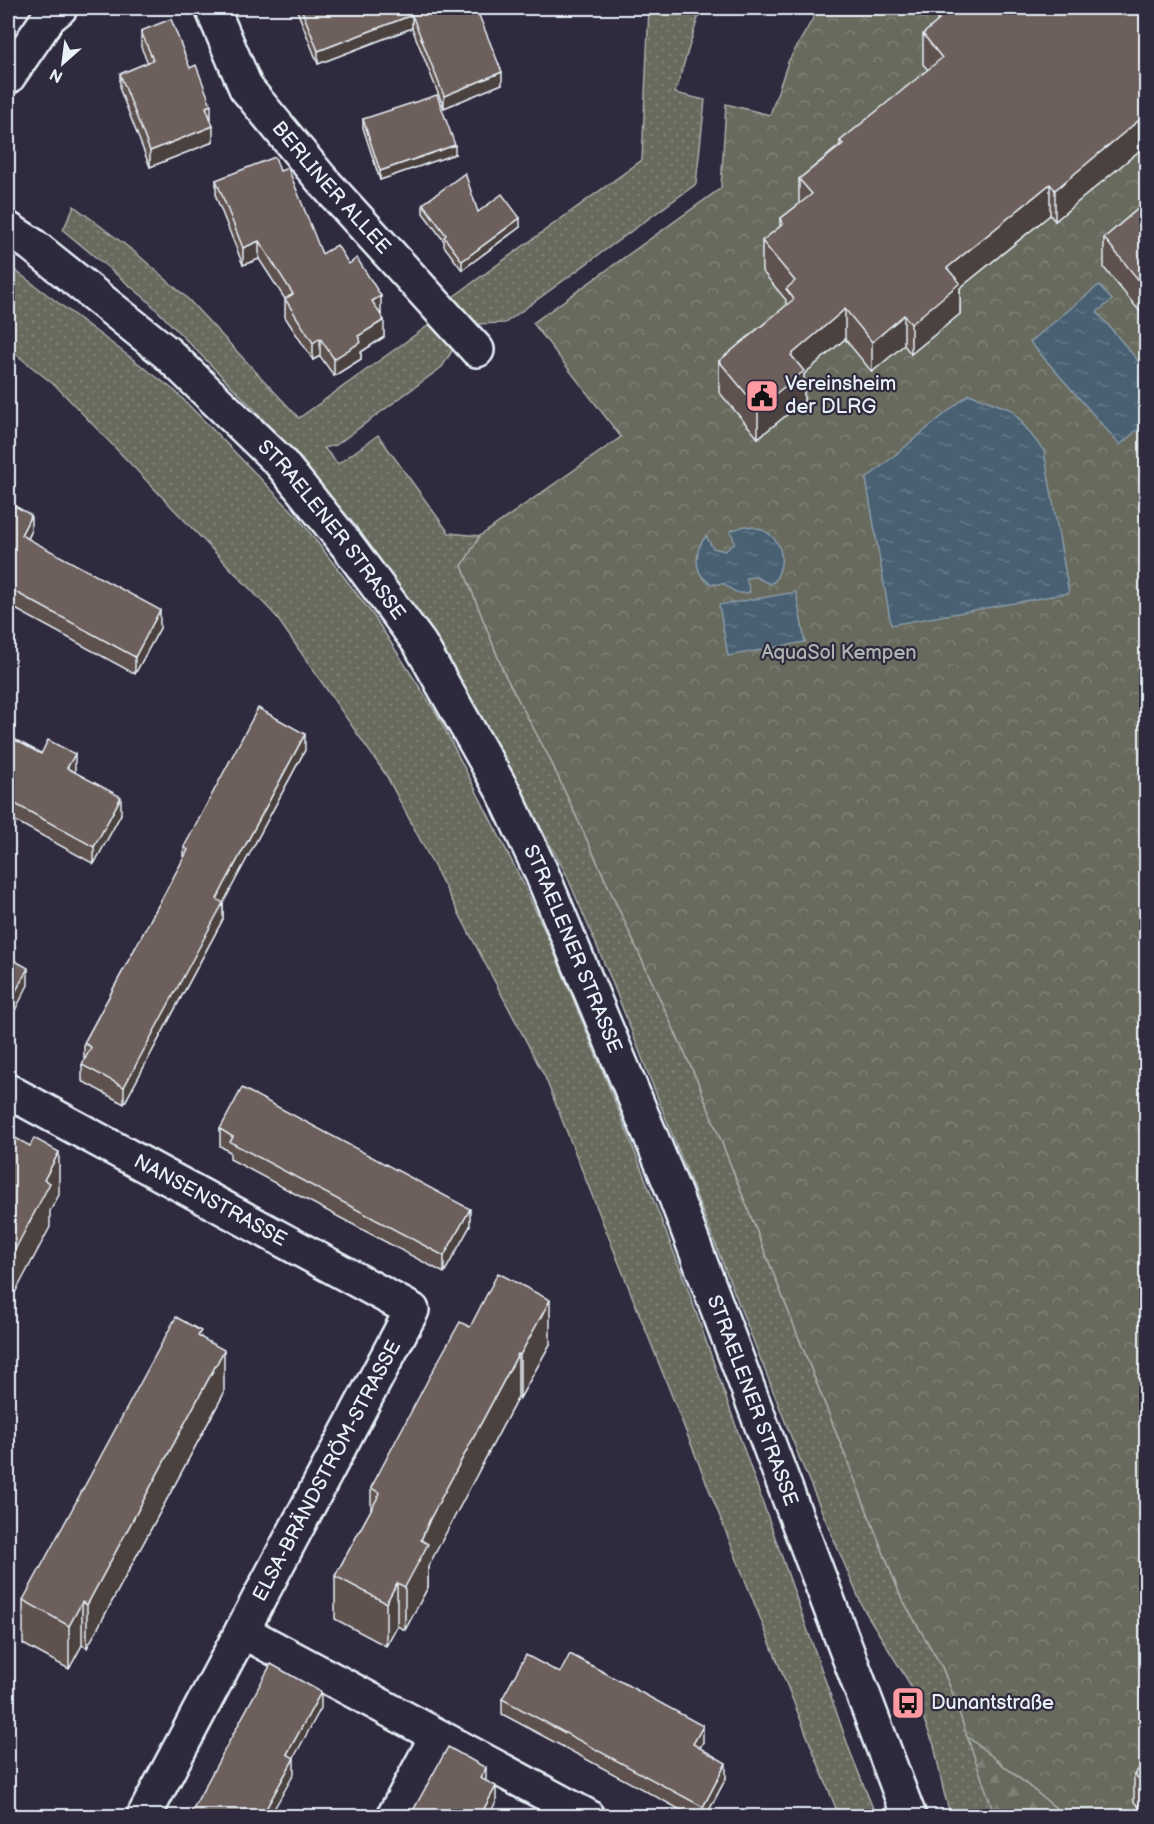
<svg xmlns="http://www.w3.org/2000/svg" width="1154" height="1824" font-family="'Balsamiq Sans',sans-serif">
<defs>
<pattern id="grass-dots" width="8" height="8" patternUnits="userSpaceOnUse" patternTransform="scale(1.5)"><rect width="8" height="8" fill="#686b5d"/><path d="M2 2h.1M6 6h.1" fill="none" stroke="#7e8175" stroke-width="1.8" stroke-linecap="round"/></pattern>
<pattern id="forest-firs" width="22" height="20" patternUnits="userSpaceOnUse" patternTransform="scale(1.5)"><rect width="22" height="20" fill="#686b5d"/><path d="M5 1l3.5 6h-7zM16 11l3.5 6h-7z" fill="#7e8175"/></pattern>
<pattern id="park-crowns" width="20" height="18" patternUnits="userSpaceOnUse" patternTransform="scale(1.5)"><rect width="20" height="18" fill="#686b5d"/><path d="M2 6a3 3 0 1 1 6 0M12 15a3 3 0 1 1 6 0" fill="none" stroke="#7e8175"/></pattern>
<pattern id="water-ripples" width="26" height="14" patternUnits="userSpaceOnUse" patternTransform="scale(1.5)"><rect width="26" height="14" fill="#496173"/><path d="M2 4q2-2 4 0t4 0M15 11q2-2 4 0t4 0" fill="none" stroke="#637888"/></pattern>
</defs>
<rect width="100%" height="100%" fill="#2f2a3d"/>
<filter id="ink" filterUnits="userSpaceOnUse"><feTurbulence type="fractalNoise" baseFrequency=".0167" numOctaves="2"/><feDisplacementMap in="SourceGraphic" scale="12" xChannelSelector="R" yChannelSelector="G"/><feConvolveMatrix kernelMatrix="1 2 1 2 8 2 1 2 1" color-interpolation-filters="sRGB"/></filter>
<g filter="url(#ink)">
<!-- grass -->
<g fill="url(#grass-dots)" stroke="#a8aeaa" stroke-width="1.5">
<path d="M 649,8 L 701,8 L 675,93 L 705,100 L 696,184 L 505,323 L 473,324 L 450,299 L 642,160 Z"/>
<path d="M 74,206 L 136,253 L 186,297 L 299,418 L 436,320 L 455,346 L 442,367 L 336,445 L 324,448 L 338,464 L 378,435 L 449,533 L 480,536 L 462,566 L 505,675 L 550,759 L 698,1082 L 901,1597 L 942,1667 L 953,1694 L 995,1816 L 951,1816 L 944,1793 L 934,1745 L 908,1681 L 863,1608 L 801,1462 L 611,979 L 566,874 L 514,778 L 439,646 L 334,501 L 255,410 L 147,300 L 63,230 Z"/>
<path d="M 8,265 L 175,391 L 298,517 L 373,615 L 437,714 L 524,885 L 552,947 L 622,1119 L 685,1281 L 850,1751 L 876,1816 L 839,1816 L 545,1077 L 386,775 L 275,615 L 57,387 L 8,348 Z"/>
</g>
<!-- forest -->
<path fill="url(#forest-firs)" stroke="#a8aeaa" stroke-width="1.5" d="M 967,1736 L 1066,1816 L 995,1816 Z"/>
<!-- park -->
<path fill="url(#park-crowns)" stroke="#a8aeaa" stroke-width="1.5" d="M 819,8 L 1146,8 L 1146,1816 L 1066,1816 L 967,1736 L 953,1694 L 942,1667 L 901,1597 L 698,1082 L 550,759 L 505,675 L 462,566 L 480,536 L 621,437 L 533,323 L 721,188 L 726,104 L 770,115 L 788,62 Z"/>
<!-- water -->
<g fill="url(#water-ripples)" stroke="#899ba8" stroke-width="1.5">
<path d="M 1099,285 L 1112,300 L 1097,312 L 1146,370 L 1146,422 L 1120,445 L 1030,342 Z"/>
<path d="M 969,394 L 1012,410 L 1044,451 L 1069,593 L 891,625 L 866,479 Z"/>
<path d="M 745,526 C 777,528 790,553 775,581 L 769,584 L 756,577 L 746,578 L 750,592 C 742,595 735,593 728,587 C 726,586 726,584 724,584 C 719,583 715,586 710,583 C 692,573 695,549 706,536 L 713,548 L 725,551 L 734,544 L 733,537 L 730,531 Z"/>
<path d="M 796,592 L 805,642 L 728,656 L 719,605 Z"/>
</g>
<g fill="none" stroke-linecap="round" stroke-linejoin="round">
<!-- minor casing -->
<g stroke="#e8f1f8" stroke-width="38">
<g id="minor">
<path id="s1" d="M 212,8 L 246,88 L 322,180 L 477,350"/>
<path d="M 8,77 L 49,17 L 60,8"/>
<path id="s2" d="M 8,229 L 31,244 L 167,353 L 280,462 L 347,545 L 420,644 L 505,795 L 542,874 L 673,1190 L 909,1816"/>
<path id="s3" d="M 8,1091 L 412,1310 L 144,1816"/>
<path d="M 242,1631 L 587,1816"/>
<path d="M 394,1816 L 437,1736"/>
</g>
</g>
<!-- minor -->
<use href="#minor" stroke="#2f2a3d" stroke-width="33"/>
</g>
<!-- wall -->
<g fill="#5e514e" stroke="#e8f1f8" stroke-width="1.5">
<path d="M 296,8 L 438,8 L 438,16 L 502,84 L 444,108 L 412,28 L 318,64 Z"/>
<path d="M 937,8 L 1146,8 L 1146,160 L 1139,151 L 1055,221 L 1050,215 L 960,288 L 960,314 L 911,354 L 904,345 L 872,372 L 845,339 L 804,374 L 804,401 L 758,438 L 719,392 L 719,361 L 786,306 L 786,300 L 762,271 L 762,241 L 780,227 L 780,219 L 799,204 L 799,179 L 840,145 L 840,141 L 928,70 L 923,64 L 923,34 L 937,22 Z"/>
<path d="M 141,31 L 211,121 L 213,142 L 150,167 L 120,90 L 120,74 L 148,63 L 141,47 Z"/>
<path d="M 363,119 L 455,154 L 380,180 L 363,128 Z"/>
<path d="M 280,171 L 322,254 L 381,313 L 384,337 L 361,352 L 361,359 L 334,376 L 320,356 L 313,360 L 285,317 L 285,299 L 259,259 L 243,265 L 216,197 L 216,180 Z"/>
<path d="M 1146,202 L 1146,319 L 1104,268 L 1104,238 Z"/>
<path d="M 423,204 L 478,212 L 520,227 L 462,270 L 444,246 L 444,241 L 423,213 Z"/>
<path d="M 8,502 L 31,532 L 28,539 L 160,628 L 135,674 L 8,605 Z"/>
<path d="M 8,736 L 75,771 L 74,772 L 121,814 L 94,864 L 8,817 Z"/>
<path d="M 305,750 L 223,903 L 223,919 L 124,1104 L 82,1081 L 82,1065 L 84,1060 L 84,1043 L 184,858 L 184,847 Z"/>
<path d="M 220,1129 L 470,1226 L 444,1273 L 230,1159 L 230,1152 L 220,1146 Z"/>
<path d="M 470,1327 L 550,1344 L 520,1398 L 518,1397 L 430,1562 L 428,1567 L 428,1587 L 405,1630 L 397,1626 L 386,1646 L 335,1619 L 335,1576 L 371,1510 L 371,1488 Z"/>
<path d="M 201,1337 L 224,1393 L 87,1648 L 82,1645 L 69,1669 L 23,1644 L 23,1600 Z"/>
<path d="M 560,1673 L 703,1742 L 700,1748 L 726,1778 L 706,1816 L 692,1816 L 502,1714 L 502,1699 Z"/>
<path d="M 1146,1760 L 1146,1813 L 1134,1802 L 1134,1775 Z"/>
</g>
<!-- shaded-wall -->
<g fill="#4c4240" stroke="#e8f1f8" stroke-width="1.5">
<path d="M 412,15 L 412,28 L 318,64 L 318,51 Z"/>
<path d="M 502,72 L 502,84 L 444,108 L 444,96 Z"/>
<path d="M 211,105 L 211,121 L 206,107 Z"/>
<path d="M 1139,120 L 1139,151 L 1055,221 L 1055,190 Z"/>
<path d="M 213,126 L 213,142 L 150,167 L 150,151 Z"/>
<path d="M 455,145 L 455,154 L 380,180 L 380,171 Z"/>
<path d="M 1050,184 L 1050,215 L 960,288 L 960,314 L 911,354 L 911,324 L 947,268 Z"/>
<path d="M 520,218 L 520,227 L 462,270 L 462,261 Z"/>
<path d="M 259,241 L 259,259 L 243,265 L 243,248 Z"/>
<path d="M 381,296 L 381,313 L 372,318 L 372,301 Z"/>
<path d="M 845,309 L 845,339 L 804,374 L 804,401 L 758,438 L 758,408 L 791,355 Z"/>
<path d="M 904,315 L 904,345 L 872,372 L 872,342 Z"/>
<path d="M 384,320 L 384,337 L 361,352 L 361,359 L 334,376 L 334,359 L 358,336 Z"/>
<path d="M 320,338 L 320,356 L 313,360 L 313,343 Z"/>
<path d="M 31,515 L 31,532 L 21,553 L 21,535 Z"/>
<path d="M 160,610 L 160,628 L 135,674 L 135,657 Z"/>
<path d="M 305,734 L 305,750 L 221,907 L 223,903 L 223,919 L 124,1104 L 124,1087 L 224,885 Z"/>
<path d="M 75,754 L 75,771 L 67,785 L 67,768 Z"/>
<path d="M 121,797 L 121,814 L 94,864 L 94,847 Z"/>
<path d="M 28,968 L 28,985 L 8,1024 L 8,1006 Z"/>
<path d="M 59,1152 L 59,1195 L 50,1211 L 50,1227 L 8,1306 L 8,1263 L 44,1180 Z"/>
<path d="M 470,1209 L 470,1226 L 444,1273 L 444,1256 Z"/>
<path d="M 550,1300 L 550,1344 L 520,1398 L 520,1355 Z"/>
<path d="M 224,1350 L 224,1393 L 87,1648 L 87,1605 Z"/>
<path d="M 518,1354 L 518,1397 L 428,1567 L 428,1587 L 405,1630 L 405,1587 L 421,1540 L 430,1519 Z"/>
<path d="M 397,1583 L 397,1626 L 386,1646 L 386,1603 Z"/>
<path d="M 82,1602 L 82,1645 L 69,1669 L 69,1626 Z"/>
<path d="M 321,1692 L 321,1708 L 287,1770 L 287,1754 Z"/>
<path d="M 703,1726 L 703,1742 L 693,1760 L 693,1744 Z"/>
<path d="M 294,1758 L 294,1774 L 270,1816 L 262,1816 Z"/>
<path d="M 726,1763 L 726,1778 L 706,1816 L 703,1816 L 703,1807 Z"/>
<path d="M 486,1768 L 486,1783 L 480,1778 Z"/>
<path d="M 496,1786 L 496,1802 L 488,1816 L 480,1816 Z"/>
</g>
<!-- building -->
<g fill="#6d5e5b" stroke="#e8f1f8" stroke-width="1.5">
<path d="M 301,8 L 437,8 L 437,16 L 458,8 L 476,8 L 502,72 L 444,96 L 412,15 L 318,51 Z"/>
<path d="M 937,8 L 1146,8 L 1146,129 L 1139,120 L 1055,190 L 1050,184 L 947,268 L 960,283 L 911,324 L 904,315 L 872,342 L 845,309 L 791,355 L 804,371 L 758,408 L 719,361 L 794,299 L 786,289 L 795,281 L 762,241 L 783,224 L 780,219 L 812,194 L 799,179 L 843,144 L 840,141 L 942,58 L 923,34 L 939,20 Z"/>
<path d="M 171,19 L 190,68 L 196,65 L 211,105 L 206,107 L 213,126 L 150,151 L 120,74 L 153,60 L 141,31 Z"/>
<path d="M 437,95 L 455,145 L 380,171 L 363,119 Z"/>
<path d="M 275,157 L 280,171 L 288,168 L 322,254 L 337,245 L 349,264 L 357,258 L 381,296 L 372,301 L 384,320 L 358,336 L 361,342 L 334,359 L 320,338 L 313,343 L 285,299 L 293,294 L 259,241 L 243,248 L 216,180 Z"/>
<path d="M 465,173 L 478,212 L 502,194 L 520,218 L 462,261 L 444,237 L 446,235 L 423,204 Z"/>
<path d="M 1146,202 L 1146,289 L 1104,238 Z"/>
<path d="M 8,502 L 31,515 L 21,535 L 160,610 L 135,657 L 8,588 Z"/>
<path d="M 258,708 L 305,734 L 224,885 L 217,899 L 223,903 L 124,1087 L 82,1065 L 91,1047 L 84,1043 L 188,850 L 184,847 Z"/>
<path d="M 8,736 L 41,754 L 48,740 L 75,754 L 67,768 L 121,797 L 94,847 L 8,800 Z"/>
<path d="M 8,957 L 28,968 L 8,1006 Z"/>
<path d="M 242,1088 L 470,1209 L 444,1256 L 230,1142 L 233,1137 L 220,1129 Z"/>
<path d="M 8,1134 L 30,1146 L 34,1138 L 59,1152 L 44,1180 L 50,1183 L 8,1263 Z"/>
<path d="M 498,1273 L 550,1300 L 520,1355 L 518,1354 L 430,1519 L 421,1540 L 428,1544 L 405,1587 L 397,1583 L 386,1603 L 335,1576 L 380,1493 L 371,1488 L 432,1372 L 460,1322 L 470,1327 Z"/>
<path d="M 176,1317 L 201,1331 L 198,1336 L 224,1350 L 87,1605 L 82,1602 L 69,1626 L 23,1600 Z"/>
<path d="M 570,1654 L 703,1726 L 693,1744 L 726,1763 L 703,1807 L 502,1699 L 526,1655 L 560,1673 Z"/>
<path d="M 271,1664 L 321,1692 L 287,1754 L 294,1758 L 262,1816 L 189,1816 Z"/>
<path d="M 448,1747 L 486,1768 L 480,1778 L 496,1786 L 480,1816 L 410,1816 Z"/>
<path d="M 1146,1760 L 1146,1785 L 1134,1775 Z"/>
</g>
</g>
<!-- icons -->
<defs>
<g id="civic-square" transform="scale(1.725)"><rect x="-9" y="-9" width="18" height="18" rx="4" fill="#ff9aa2" stroke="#2f2a3d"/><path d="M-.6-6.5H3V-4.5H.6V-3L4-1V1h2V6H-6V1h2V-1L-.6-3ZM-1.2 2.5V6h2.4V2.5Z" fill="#111"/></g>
<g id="bus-square" transform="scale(1.725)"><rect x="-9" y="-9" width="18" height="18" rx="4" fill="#ff9aa2" stroke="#2f2a3d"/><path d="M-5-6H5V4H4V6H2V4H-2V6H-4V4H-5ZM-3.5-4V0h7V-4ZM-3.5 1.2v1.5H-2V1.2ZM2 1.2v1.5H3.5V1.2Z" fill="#111"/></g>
</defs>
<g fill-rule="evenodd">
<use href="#civic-square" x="762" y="396"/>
<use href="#bus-square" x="908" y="1703"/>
</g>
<g text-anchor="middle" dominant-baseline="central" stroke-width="4.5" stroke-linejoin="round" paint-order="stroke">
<!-- street labels -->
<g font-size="20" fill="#e8f1f8" stroke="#2f2a3d">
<text stroke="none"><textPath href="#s1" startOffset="218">BERLINER ALLEE</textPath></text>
<text stroke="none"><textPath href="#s2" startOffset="444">STRAELENER STRASSE</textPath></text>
<text stroke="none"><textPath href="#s2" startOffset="930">STRAELENER STRASSE</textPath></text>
<text stroke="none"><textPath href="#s3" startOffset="230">NANSENSTRASSE</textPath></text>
<text stroke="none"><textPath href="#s2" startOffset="1416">STRAELENER STRASSE</textPath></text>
<text transform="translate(327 1471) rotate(-62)">ELSA-BRÄNDSTRÖM-STRASSE</text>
</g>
<!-- poi labels -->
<g font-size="20" fill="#e8f1f8" stroke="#2f2a3d" text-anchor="start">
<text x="785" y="384">Vereinsheim<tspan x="785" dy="23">der DLRG</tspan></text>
<text x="931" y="1703">Dunantstraße</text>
</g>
<!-- park labels -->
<g font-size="20" fill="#aeb5b2" stroke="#2f2a3d">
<text x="839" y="653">AquaSol Kempen</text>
</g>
</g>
<!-- margin -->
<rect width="1154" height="1824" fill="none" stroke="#2f2a3d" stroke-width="30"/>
<rect x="15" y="15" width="1124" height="1794" fill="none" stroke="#e8f1f8" stroke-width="2" filter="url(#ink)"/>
<!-- north arrow -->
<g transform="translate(63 63) rotate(208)" stroke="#2f2a3d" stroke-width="4.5" paint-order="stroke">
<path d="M0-4.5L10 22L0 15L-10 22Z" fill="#e8f1f8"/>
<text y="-9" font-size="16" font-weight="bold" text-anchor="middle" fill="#e8f1f8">N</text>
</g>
</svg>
